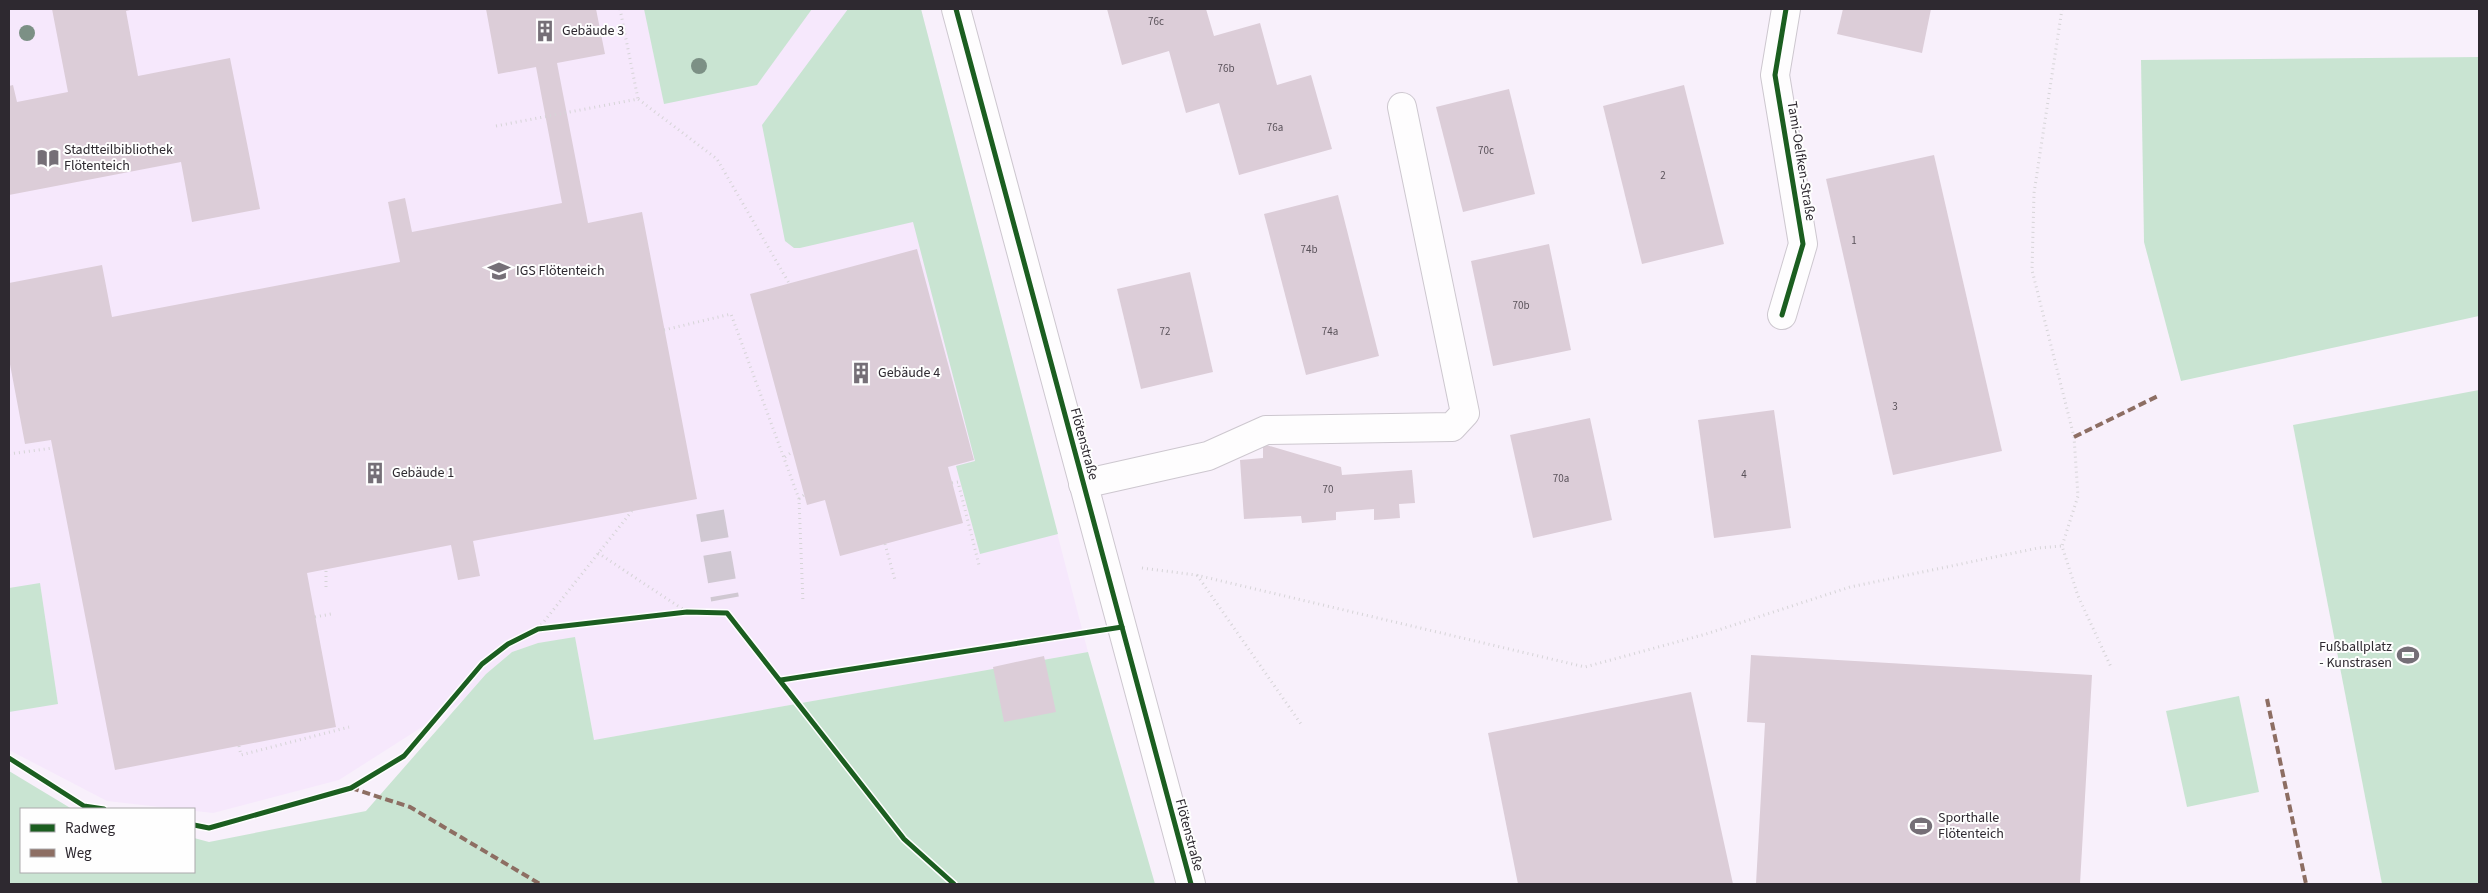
<svg xmlns="http://www.w3.org/2000/svg" width="2488" height="893" font-family="'Source Sans 3',sans-serif">
<rect width="100%" height="100%" fill="#f8f0fb"/>
<!-- built -->
<path fill="#f6e8fc" d="M 9,9 L 921,9 L 1088,652 L 594,740 L 575,638 L 538,643 L 512,652 L 486,674 L 466,699 L 339,780 L 213,813 L 107,801 L 9,750 Z"/>
<!-- green -->
<g fill="#c9e4d2">
<path d="M 644,9 L 812,9 L 757,85 L 664,104 Z"/>
<path d="M 848,9 L 921,9 L 1058,534 L 980,554 L 956,466 L 975,461 L 913,222 L 800,248 L 794,248 L 785,241 L 762,125 Z"/>
<path d="M 2479,57 L 2479,316 L 2181,381 L 2144,242 L 2141,60 Z"/>
<path d="M 2479,390 L 2479,884 L 2382,884 L 2293,425 Z"/>
<path d="M 40,583 L 58,704 L 9,712 L 9,588 Z"/>
<path d="M 575,637 L 594,740 L 1088,652 L 1155,884 L 9,884 L 9,771 L 72,809 L 21,809 L 21,872 L 194,872 L 194,838 L 209,842 L 366,811 L 486,674 L 512,652 L 538,643 Z"/>
<path d="M 2239,696 L 2259,792 L 2187,807 L 2166,711 Z"/>
</g>
<!-- building -->
<g fill="#dccdd8">
<path d="M 52,9 L 134,9 L 126,11 L 138,76 L 230,58 L 260,209 L 192,222 L 181,162 L 9,195 L 9,86 L 13,85 L 17,102 L 68,92 Z"/>
<path d="M 486,9 L 596,9 L 605,54 L 557,63 L 588,223 L 642,212 L 697,499 L 473,541 L 480,576 L 458,580 L 451,545 L 307,573 L 336,727 L 115,770 L 51,440 L 25,444 L 9,359 L 9,283 L 102,265 L 112,317 L 400,262 L 388,202 L 405,198 L 412,232 L 562,203 L 536,67 L 498,74 Z"/>
<path d="M 1107,9 L 1206,9 L 1214,36 L 1260,23 L 1277,85 L 1311,75 L 1332,149 L 1239,175 L 1219,103 L 1186,113 L 1169,51 L 1122,65 Z"/>
<path d="M 1843,9 L 1931,9 L 1922,53 L 1837,34 Z"/>
<path d="M 1684,85 L 1724,244 L 1642,264 L 1603,106 Z"/>
<path d="M 1509,89 L 1535,194 L 1463,212 L 1436,107 Z"/>
<path d="M 1934,155 L 2002,451 L 1893,475 L 1826,179 Z"/>
<path d="M 1338,195 L 1379,356 L 1306,375 L 1264,214 Z"/>
<path d="M 1549,244 L 1571,350 L 1493,366 L 1471,261 Z"/>
<path d="M 917,249 L 974,460 L 948,467 L 963,523 L 840,556 L 825,500 L 807,505 L 750,294 Z"/>
<path d="M 1190,272 L 1213,372 L 1141,389 L 1117,289 Z"/>
<path d="M 1774,410 L 1791,528 L 1714,538 L 1698,420 Z"/>
<path d="M 1590,418 L 1612,520 L 1533,538 L 1510,435 Z"/>
<path d="M 1263,444 L 1341,467 L 1342,475 L 1412,470 L 1415,503 L 1399,504 L 1400,518 L 1374,520 L 1374,509 L 1336,512 L 1336,520 L 1302,523 L 1301,516 L 1244,519 L 1240,460 L 1263,458 Z"/>
<path d="M 1751,655 L 2092,675 L 2080,884 L 1756,884 L 1765,723 L 1747,722 Z"/>
<path d="M 1044,656 L 1056,712 L 1004,722 L 993,667 Z"/>
<path d="M 1691,692 L 1733,884 L 1518,884 L 1488,733 Z"/>
</g>
<g fill="none" stroke-linecap="round" stroke-linejoin="round">
<!-- minor-tunnel -->
<path stroke="#d0c8d2" stroke-width="28" stroke-dasharray="28 14" stroke-linecap="butt" d="M 710,512 L 725,599"/>
<!-- minor casing -->
<g stroke="#cdc7cf" stroke-width="30">
<g id="minor">
<path d="M 956,9 L 1191,884"/>
<path d="M 1782,315 L 1803,244 L 1775,75 L 1786,9"/>
<path d="M 1083,484 L 1208,456 L 1266,430 L 1452,427 L 1465,413 L 1402,107"/>
</g>
</g>
<!-- path -->
<g stroke="#d6d4d7" stroke-width="3" stroke-dasharray="1 4" stroke-linecap="butt">
<path d="M 620,9 L 638,99"/>
<path d="M 2062,9 L 2034,193 L 2032,270 L 2074,437 L 2078,496 L 2062,546 L 2078,596 L 2111,667"/>
<path d="M 496,126 L 638,99 L 717,159 L 789,283"/>
<path d="M 664,330 L 731,314 L 799,499 L 803,603"/>
<path d="M 9,454 L 53,448"/>
<path d="M 785,457 L 792,452"/>
<path d="M 952,483 L 958,482 L 979,565"/>
<path d="M 799,499 L 804,495"/>
<path d="M 885,544 L 895,580"/>
<path d="M 598,553 L 687,612"/>
<path d="M 1142,568 L 1196,575 L 1585,667 L 1706,634 L 1850,587 L 2038,548 L 2062,546"/>
<path d="M 1197,575 L 1301,724"/>
<path d="M 326,587 L 326,569"/>
<path d="M 315,617 L 331,614"/>
<path d="M 538,629 L 632,511"/>
<path d="M 239,746 L 241,755 L 349,727"/>
</g>
<!-- minor -->
<use href="#minor" stroke="#fefdfe" stroke-width="28"/>
<!-- quiet -->
<g stroke="#8d6e63" stroke-width="4" stroke-dasharray="8 4" stroke-linecap="butt">
<path d="M 2074,437 L 2158,396"/>
<path d="M 2267,699 L 2306,884"/>
<path d="M 351,788 L 410,807 L 540,884"/>
</g>
<!-- cycleway casing -->
<g stroke="#fefefe" stroke-width="8">
<g id="cycleway">
<path d="M 956,9 L 1191,884"/>
<path d="M 1782,315 L 1803,244 L 1775,75 L 1786,9"/>
<path d="M 781,680 L 1122,627"/>
<path d="M 9,758 L 84,806 L 104,809"/>
<path d="M 194,825 L 209,828 L 351,788 L 404,756 L 482,664 L 508,644 L 538,629 L 687,612 L 727,613 L 904,839 L 954,884"/>
</g>
</g>
<!-- cycleway -->
<use href="#cycleway" stroke="#1b5e20" stroke-width="5"/>
</g>
<!-- trees -->
<g fill="#7c9085">
<circle cx="27" cy="33" r="8"/>
<circle cx="699" cy="66" r="8"/>
</g>
<!-- icons -->
<defs>
<g id="building-bare" transform="scale(1.725)"><path d="M-4-6H4V6H1V3H-1V6H-4ZM-2.5-4.3h1.7v1.8h-1.7ZM.8-4.3h1.7v1.8H.8ZM-2.5-1h1.7V.8h-1.7ZM.8-1h1.7V.8H.8Z" fill="#756f77" stroke="#fefefe" stroke-width="2.5" paint-order="stroke"/></g>
<g id="library-bare" transform="scale(1.725)"><path d="M-6-4Q-3-5.5-.7-3.5V5Q-3 3-6 4ZM6-4Q3-5.5 .7-3.5V5Q3 3 6 4Z" fill="#756f77" stroke="#fefefe" stroke-width="2.5" paint-order="stroke"/></g>
<g id="school-bare" transform="scale(1.725)"><path d="M0-5L7-2L0 1L-7-2ZM-4 1L0 2.5L4 1V4Q0 6-4 4Z" fill="#756f77" stroke="#fefefe" stroke-width="2.5" paint-order="stroke"/></g>
<g id="stadium-bare" transform="scale(1.725)"><path d="M0-5a6.5 5 0 1 0 0 10a6.5 5 0 1 0 0-10ZM-3.5-1.8h7v3.6h-7Z" fill="#756f77" stroke="#fefefe" stroke-width="2.5" paint-order="stroke"/></g>
</defs>
<g fill-rule="evenodd">
<use href="#building-bare" x="545" y="31"/>
<use href="#library-bare" x="48" y="158"/>
<use href="#school-bare" x="499" y="271"/>
<use href="#building-bare" x="861" y="373"/>
<use href="#building-bare" x="375" y="473"/>
<use href="#stadium-bare" x="2408" y="655"/>
<use href="#stadium-bare" x="1921" y="826"/>
</g>
<g text-anchor="middle" dominant-baseline="central" stroke-width="4" stroke-linejoin="round" paint-order="stroke">
<!-- number labels -->
<g font-size="11" fill="#5a525a">
<text x="1156" y="21">76c</text>
<text x="1226" y="68">76b</text>
<text x="1275" y="127">76a</text>
<text x="1486" y="150">70c</text>
<text x="1663" y="175">2</text>
<text x="1854" y="240">1</text>
<text x="1309" y="249">74b</text>
<text x="1521" y="305">70b</text>
<text x="1165" y="331">72</text>
<text x="1330" y="331">74a</text>
<text x="1895" y="406">3</text>
<text x="1744" y="474">4</text>
<text x="1561" y="478">70a</text>
<text x="1328" y="489">70</text>
</g>
<!-- poi labels -->
<g font-size="14" fill="#2e2930" stroke="#fefefe" text-anchor="start">
<text x="562" y="31">Gebäude 3</text>
<text x="64" y="150">Stadtteilbibliothek<tspan x="64" dy="16">Flötenteich</tspan></text>
<text x="516" y="271">IGS Flötenteich</text>
<text x="878" y="373">Gebäude 4</text>
<text x="392" y="473">Gebäude 1</text>
<text x="2392" y="647" text-anchor="end">Fußballplatz<tspan x="2392" dy="16">- Kunstrasen</tspan></text>
<text x="1938" y="818">Sporthalle<tspan x="1938" dy="16">Flötenteich</tspan></text>
</g>
<!-- street labels -->
<g font-size="14" fill="#2e2930" stroke="#fefefe">
<text transform="translate(1801 161) rotate(81)">Tami-Oelfken-Straße</text>
<text transform="translate(1084 444) rotate(75)">Flötenstraße</text>
<text transform="translate(1189 835) rotate(75)">Flötenstraße</text>
</g>
</g>
<!-- border -->
<rect width="2488" height="893" fill="none" stroke="#2e2930" stroke-width="20"/>
<!-- legend -->
<rect x="20" y="808" width="175" height="65" fill="#fefefe" stroke="#aba9ac"/>
<rect x="30" y="824" width="25" height="8" fill="#1b5e20" stroke="#aba9ac"/>
<text x="65" y="833" font-size="15" fill="#2e2930">Radweg</text>
<rect x="30" y="849" width="25" height="8" fill="#8d6e63" stroke="#aba9ac"/>
<text x="65" y="858" font-size="15" fill="#2e2930">Weg</text>
</svg>
